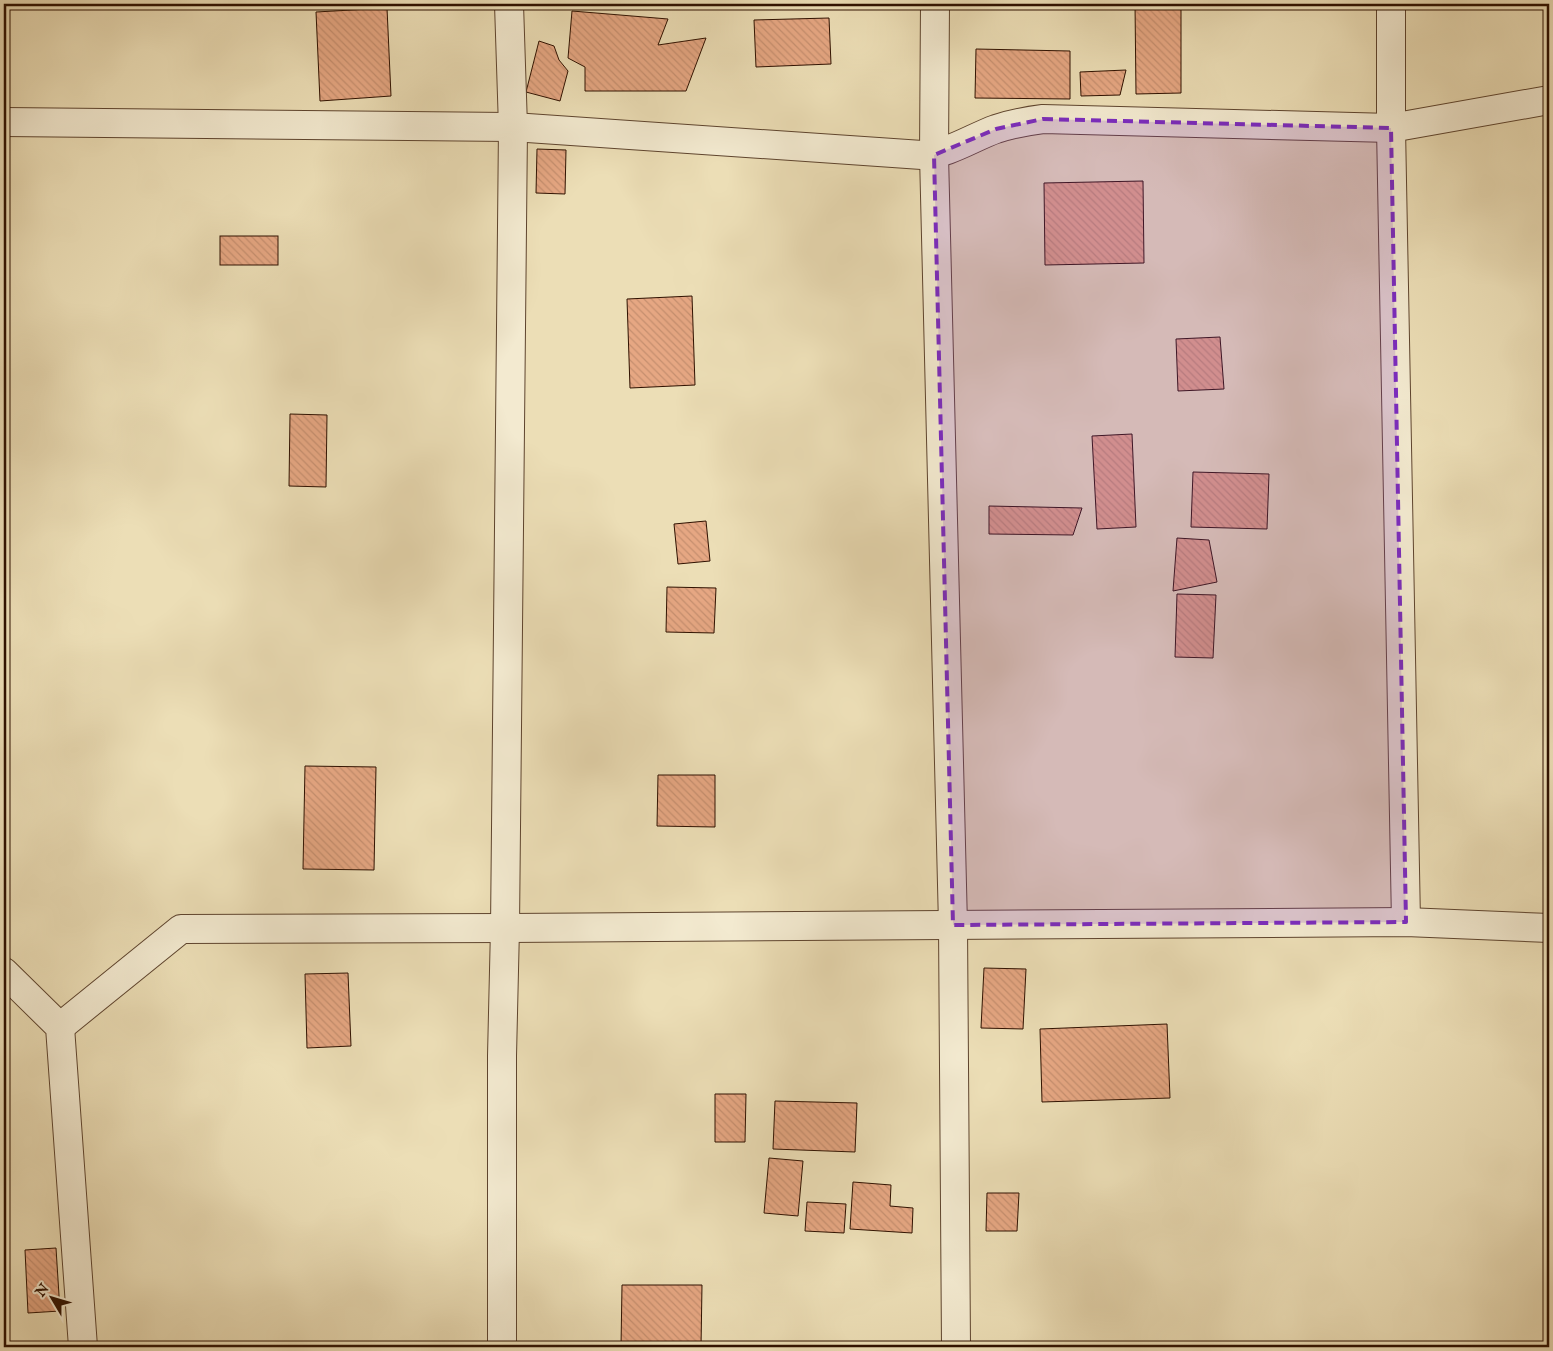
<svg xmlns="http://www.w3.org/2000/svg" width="1553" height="1351" font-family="'IM FELL English',serif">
<defs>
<pattern id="building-back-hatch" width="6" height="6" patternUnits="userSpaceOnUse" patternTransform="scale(1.25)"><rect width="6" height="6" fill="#e6a783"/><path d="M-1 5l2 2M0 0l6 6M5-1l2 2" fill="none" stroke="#c68f6f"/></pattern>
</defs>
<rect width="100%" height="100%" fill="#ecdeb6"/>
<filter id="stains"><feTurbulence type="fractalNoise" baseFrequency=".004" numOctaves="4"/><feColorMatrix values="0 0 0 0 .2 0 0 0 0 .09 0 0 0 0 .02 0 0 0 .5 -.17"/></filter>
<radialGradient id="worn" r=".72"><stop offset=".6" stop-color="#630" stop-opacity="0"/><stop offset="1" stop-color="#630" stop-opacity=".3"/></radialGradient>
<!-- building -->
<g fill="url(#building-back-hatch)" stroke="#2f1100">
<path d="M 1135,4 L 1181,4 L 1181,93 L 1136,94 Z"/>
<path d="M 387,8 L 391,96 L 320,101 L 316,12 Z"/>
<path d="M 572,11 L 668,19 L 658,45 L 706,38 L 686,91 L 585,91 L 585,67 L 568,58 Z"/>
<path d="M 829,18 L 831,64 L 756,67 L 754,20 Z"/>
<path d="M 539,41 L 554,46 L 559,60 L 568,71 L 560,101 L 526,92 Z"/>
<path d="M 976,49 L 1070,51 L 1070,99 L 975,98 Z"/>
<path d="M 1126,70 L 1120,95 L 1081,96 L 1080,72 Z"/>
<path d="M 537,149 L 566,150 L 565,194 L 536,193 Z"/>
<path d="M 1143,181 L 1144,263 L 1045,265 L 1044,183 Z"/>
<rect x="220" y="236" width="58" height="29"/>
<path d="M 692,296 L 695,385 L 630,388 L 627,299 Z"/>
<path d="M 1220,337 L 1224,389 L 1178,391 L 1176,339 Z"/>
<path d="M 290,414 L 327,415 L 326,487 L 289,486 Z"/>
<path d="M 1132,434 L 1136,527 L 1097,529 L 1092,436 Z"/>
<path d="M 1193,472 L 1269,474 L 1267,529 L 1191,527 Z"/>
<path d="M 989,506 L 1082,508 L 1073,535 L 989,534 Z"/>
<path d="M 706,521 L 710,561 L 678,564 L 674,524 Z"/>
<path d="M 1177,538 L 1209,540 L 1217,582 L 1173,591 Z"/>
<path d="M 667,587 L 716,588 L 714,633 L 666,632 Z"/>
<path d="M 1177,594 L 1216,595 L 1213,658 L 1175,657 Z"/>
<path d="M 305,766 L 376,767 L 374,870 L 303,869 Z"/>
<path d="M 658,775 L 715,775 L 715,827 L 657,826 Z"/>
<path d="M 984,968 L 1026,969 L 1023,1029 L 981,1028 Z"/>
<path d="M 348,973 L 351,1046 L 307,1048 L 305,974 Z"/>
<path d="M 1167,1024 L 1170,1098 L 1042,1102 L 1040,1029 Z"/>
<path d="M 715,1094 L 746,1094 L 745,1142 L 715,1142 Z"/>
<path d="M 775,1101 L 857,1103 L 855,1152 L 773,1149 Z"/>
<path d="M 769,1158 L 803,1161 L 798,1216 L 764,1213 Z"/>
<path d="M 853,1182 L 891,1185 L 890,1206 L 913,1208 L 912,1233 L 850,1229 Z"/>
<path d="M 987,1193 L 1019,1193 L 1017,1231 L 986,1231 Z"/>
<path d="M 807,1202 L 846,1204 L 844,1233 L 805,1231 Z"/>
<path d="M 56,1248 L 60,1311 L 28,1313 L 25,1250 Z"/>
<path d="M 622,1285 L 702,1285 L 701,1347 L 621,1347 Z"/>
</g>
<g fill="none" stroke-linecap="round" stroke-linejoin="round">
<!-- minor casing -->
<g stroke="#5e442e" stroke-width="30">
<g id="minor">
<path d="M 935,4 L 934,155 L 953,925 L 956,1347"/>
<path d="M 1391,4 L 1391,128 L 1406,922"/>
<path d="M 4,122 L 513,127 L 922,155 C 949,154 971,138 996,129 C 1011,124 1027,121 1043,119 L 1391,128 L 1549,100"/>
<path d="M 4,972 L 60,1027 L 83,1347"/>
<path d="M 60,1027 L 181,929 L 505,928 L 1406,922 L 1549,928"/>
<path d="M 502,1347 L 502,1056 L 505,928 L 513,127 L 509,4"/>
</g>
</g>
<!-- minor -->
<use href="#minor" stroke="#f3ead0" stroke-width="28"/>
</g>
<!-- marked area -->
<path fill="#7b2cbf" fill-opacity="0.2" stroke="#7b2cbf" stroke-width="4" stroke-dasharray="10 6" stroke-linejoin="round" d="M 1043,119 L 1391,128 L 1406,922 L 953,925 L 934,155 L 996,129 Z"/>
<!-- margin -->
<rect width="1553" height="1351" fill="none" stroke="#ecdeb6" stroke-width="20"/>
<rect x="5" y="5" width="1543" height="1341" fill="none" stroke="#2f1100" stroke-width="2.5"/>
<rect x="10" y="10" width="1533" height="1331" fill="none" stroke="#2f1100"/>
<!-- north arrow -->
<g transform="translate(52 1298) rotate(308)" stroke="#f3ead0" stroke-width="4" paint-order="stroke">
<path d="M0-4L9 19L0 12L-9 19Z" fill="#2f1100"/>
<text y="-8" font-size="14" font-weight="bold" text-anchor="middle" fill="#2f1100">N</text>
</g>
<rect width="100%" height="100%" filter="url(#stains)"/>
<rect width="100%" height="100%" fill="url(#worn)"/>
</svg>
